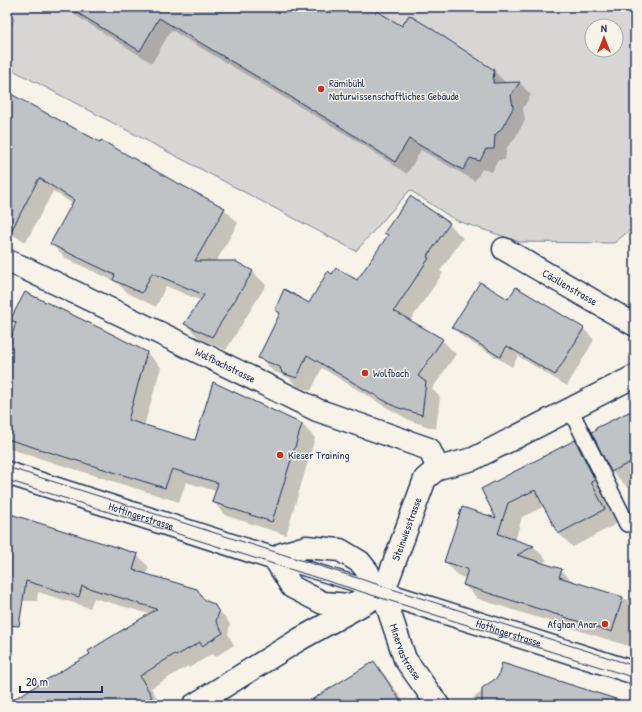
<svg xmlns="http://www.w3.org/2000/svg" width="642" height="712" font-family="'Patrick Hand',sans-serif">
<rect width="100%" height="100%" fill="#f7f3e8"/>
<filter id="ink" filterUnits="userSpaceOnUse"><feTurbulence type="fractalNoise" baseFrequency=".025" numOctaves="2"/><feDisplacementMap in="SourceGraphic" scale="8" xChannelSelector="R" yChannelSelector="G"/><feConvolveMatrix kernelMatrix="1 2 1 2 8 2 1 2 1" color-interpolation-filters="sRGB"/></filter>
<g filter="url(#ink)">
<!-- green -->
<path fill="#d7d6d4" stroke="#798299" fill-rule="evenodd" d="M 7,7 L 635,7 L 635,226 L 614,243 L 520,242 L 455,220 L 410,190 L 356,251 L 7,67 L 7,35 L 14,19 L 7,14 ZM 592,26 L 616,26 L 616,50 L 592,50 Z"/>
<!-- shadow -->
<g fill="#0003">
<path d="M 62,7 L 368,7 L 402,28 L 494,71 L 506,83 L 520,83 L 531,95 L 523,108 L 525,120 L 514,140 L 507,147 L 505,160 L 498,160 L 492,172 L 482,169 L 475,181 L 421,150 L 407,174 L 354,139 L 171,30 L 152,63 Z"/>
<path d="M 7,93 L 224,209 L 238,223 L 216,262 L 253,272 L 266,285 L 226,350 L 199,338 L 185,324 L 201,301 L 166,286 L 156,307 L 128,293 L 116,282 L 65,258 L 52,244 L 73,204 L 53,191 L 26,242 L 7,232 Z"/>
<path d="M 449,224 L 463,238 L 440,271 L 443,273 L 410,321 L 442,340 L 456,354 L 432,389 L 440,397 L 436,429 L 411,421 L 386,407 L 322,368 L 311,391 L 297,386 L 289,378 L 273,371 L 259,357 L 281,315 L 276,310 L 310,305 L 332,275 L 358,281 L 389,236 L 385,233 Z"/>
<path d="M 508,300 L 583,328 L 594,340 L 567,386 L 518,356 L 512,367 L 464,338 L 453,327 Z"/>
<path d="M 11,320 L 106,332 L 147,353 L 161,367 L 144,426 L 196,441 L 302,424 L 315,438 L 286,535 L 227,516 L 213,502 L 216,491 L 186,482 L 179,502 L 7,448 L 7,367 L 16,324 Z"/>
<path d="M 635,410 L 635,484 L 628,488 L 612,471 L 593,433 Z"/>
<path d="M 575,441 L 589,456 L 609,494 L 604,497 L 618,523 L 573,547 L 558,533 L 545,506 L 522,517 L 515,541 L 534,547 L 547,560 L 541,564 L 561,570 L 573,582 L 635,602 L 635,648 L 478,599 L 464,585 L 466,578 L 459,576 L 445,562 L 498,520 L 482,489 Z"/>
<path d="M 7,514 L 137,555 L 149,567 L 146,575 L 197,590 L 209,603 L 213,605 L 225,617 L 230,624 L 228,634 L 234,645 L 215,657 L 212,654 L 189,668 L 188,666 L 151,688 L 161,705 L 7,705 L 91,654 L 150,614 L 94,598 L 90,608 L 38,592 L 37,601 L 7,601 Z"/>
<path d="M 373,663 L 385,675 L 406,705 L 305,705 Z"/>
<path d="M 483,691 L 618,700 L 622,705 L 477,705 L 473,698 Z"/>
</g>
<!-- building -->
<g fill="#c0c3c5" stroke="#1b2f5e">
<path d="M 68,7 L 370,7 L 402,26 L 409,15 L 429,27 L 494,70 L 493,83 L 520,82 L 511,95 L 513,108 L 502,128 L 495,135 L 494,149 L 486,149 L 480,161 L 470,158 L 463,170 L 409,139 L 395,162 L 341,127 L 159,18 L 140,51 Z"/>
<path d="M 7,92 L 100,142 L 101,140 L 170,179 L 225,208 L 195,261 L 235,261 L 253,271 L 212,337 L 184,324 L 204,295 L 152,273 L 142,293 L 113,280 L 115,275 L 50,244 L 74,200 L 39,178 L 7,239 Z"/>
<path d="M 410,196 L 450,223 L 427,257 L 429,258 L 394,311 L 443,339 L 418,376 L 426,382 L 422,415 L 396,407 L 371,393 L 307,355 L 297,378 L 282,373 L 280,367 L 258,358 L 280,313 L 275,310 L 284,289 L 309,303 L 328,271 L 332,274 L 336,268 L 357,280 L 388,235 L 384,233 Z"/>
<path d="M 480,282 L 508,299 L 516,287 L 584,328 L 555,375 L 507,346 L 500,357 L 452,327 Z"/>
<path d="M 25,292 L 106,331 L 147,352 L 128,420 L 195,440 L 213,382 L 302,424 L 272,522 L 212,502 L 218,483 L 172,469 L 165,488 L 7,439 L 7,352 L 16,322 L 10,320 Z"/>
<path d="M 635,409 L 635,460 L 611,472 L 591,432 L 596,430 L 596,428 Z"/>
<path d="M 575,440 L 595,480 L 591,482 L 605,509 L 558,534 L 535,490 L 508,503 L 498,534 L 534,546 L 517,555 L 562,569 L 559,577 L 623,597 L 612,632 L 463,585 L 468,569 L 444,562 L 462,507 L 496,518 L 481,489 Z"/>
<path d="M 7,513 L 138,554 L 133,570 L 197,589 L 204,600 L 214,604 L 219,612 L 216,621 L 223,633 L 202,646 L 200,642 L 176,656 L 175,654 L 140,676 L 152,697 L 139,705 L 7,705 L 7,703 L 90,654 L 88,651 L 157,609 L 82,586 L 79,597 L 26,581 L 19,626 L 7,625 Z"/>
<path d="M 374,661 L 403,705 L 303,705 Z"/>
<path d="M 502,663 L 619,700 L 619,705 L 482,705 L 482,688 L 498,677 Z"/>
</g>
<g fill="none" stroke-linecap="round" stroke-linejoin="round">
<!-- service casing -->
<g stroke="#1b2f5e" stroke-width="18">
<g id="service">
<path d="M 570,409 L 627,524"/>
<path d="M 275,559 L 379,591"/>
</g>
</g>
<!-- minor casing -->
<g stroke="#1b2f5e" stroke-width="25">
<g id="minor">
<path id="s1" d="M 504,249 L 635,325"/>
<path id="s2" d="M 7,261 L 22,267 L 170,338 L 317,410 L 429,449 L 438,468"/>
<path id="s3" d="M 383,593 L 405,659 L 438,705"/>
<path id="s4" d="M 194,705 L 300,639 L 383,593 L 425,479 L 438,468 L 473,459 L 635,376"/>
</g>
</g>
<!-- secondary casing -->
<g stroke="#1b2f5e" stroke-width="25">
<g id="secondary">
<path id="s5" d="M 7,473 L 275,559 L 292,587 L 323,603 L 351,605 L 371,595 L 383,593"/>
<path id="s6" d="M 275,559 L 282,554 L 306,547 L 340,550 L 360,562 L 368,572 L 370,582 L 383,593 L 635,673"/>
</g>
</g>
<!-- service -->
<use href="#service" stroke="#f7f3e8" stroke-width="15"/>
<!-- minor -->
<use href="#minor" stroke="#f7f3e8" stroke-width="22"/>
<!-- secondary -->
<use href="#secondary" stroke="#f7f3e8" stroke-width="22"/>
<!-- tram -->
<g stroke="#1b2f5e" stroke-width="1">
<path d="M 7,467 L 635,666"/>
<path d="M 7,480 L 635,678"/>
</g>
</g>
</g>
<!-- markers -->
<g fill="#c8321e" stroke="#f7f3e8" stroke-width="1.5">
<circle cx="321" cy="89" r="4"/>
<circle cx="365" cy="373" r="4"/>
<circle cx="280" cy="455" r="4"/>
<circle cx="605" cy="624" r="4"/>
</g>
<g text-anchor="middle" dominant-baseline="central" stroke-width="3" stroke-linejoin="round" paint-order="stroke">
<!-- poi labels -->
<g font-size="11" fill="#1b2f5e" stroke="#f7f3e8" text-anchor="start">
<text x="329" y="83">Rämibühl<tspan x="329" dy="13">Naturwissenschaftliches Gebäude</tspan></text>
<text x="373" y="373">Wolfbach</text>
<text x="288" y="455">Kieser Training</text>
<text x="597" y="624" text-anchor="end">Afghan Anar</text>
</g>
<!-- street labels -->
<g font-size="11" fill="#1b2f5e" stroke="#f7f3e8">
<text stroke="none"><textPath href="#s1" startOffset="76">Cäcilienstrasse</textPath></text>
<text stroke="none"><textPath href="#s2" startOffset="242">Wolfbachstrasse</textPath></text>
<text stroke="none"><textPath href="#s5" startOffset="141">Hottingerstrasse</textPath></text>
<text stroke="none"><textPath href="#s4" startOffset="288">Steinwiesstrasse</textPath></text>
<text stroke="none"><textPath href="#s6" startOffset="263">Hottingerstrasse</textPath></text>
<text stroke="none"><textPath href="#s3" startOffset="63">Minervastrasse</textPath></text>
</g>
</g>
<!-- margin -->
<rect width="642" height="712" fill="none" stroke="#f7f3e8" stroke-width="24"/>
<rect x="12" y="12" width="618" height="688" fill="none" stroke="#1b2f5e" stroke-width="1.5" filter="url(#ink)"/>
<!-- north arrow -->
<g transform="translate(604 38)"><circle r="19" fill="#f7f3e8" stroke="#9fa5b1"/>
<path d="M0-3L7 15L0 10L-7 15Z" fill="#c8321e"/>
<text y="-6" font-size="11" font-weight="bold" text-anchor="middle" fill="#1b2f5e">N</text>
</g>
<!-- scale -->
<path d="M20 686v6h82v-6" fill="none" stroke="#1b2f5e" stroke-width="2"/>
<text x="26" y="686" font-size="12" fill="#1b2f5e" stroke="#f7f3e8" stroke-width="3" paint-order="stroke">20 m</text>
</svg>
